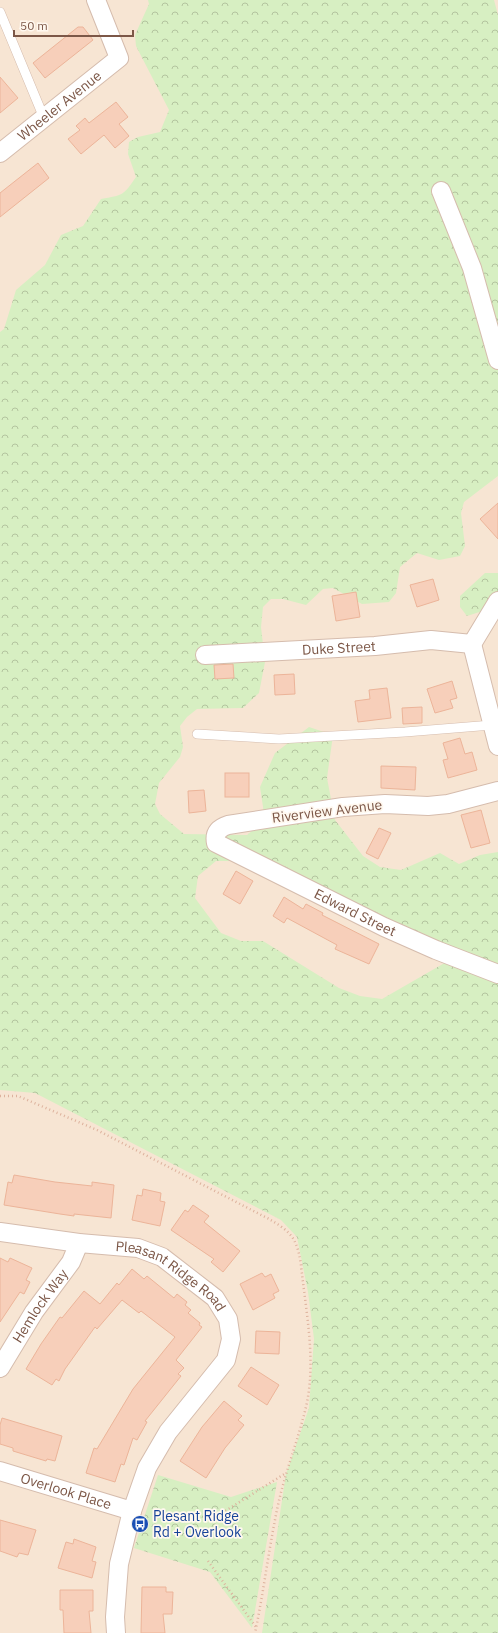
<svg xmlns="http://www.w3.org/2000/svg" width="498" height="1633" font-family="'IBM Plex Sans',sans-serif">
<defs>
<pattern id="forest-crowns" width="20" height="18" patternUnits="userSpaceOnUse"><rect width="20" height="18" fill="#d7efc2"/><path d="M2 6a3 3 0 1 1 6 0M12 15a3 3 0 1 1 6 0" fill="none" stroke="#b3c49f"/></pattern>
</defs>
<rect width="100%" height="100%" fill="#fff4e6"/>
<!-- residential -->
<rect fill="#f7e5d3" x="0" y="0" width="498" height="1633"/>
<!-- forest -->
<g fill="url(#forest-crowns)">
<path d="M 148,0 L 494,0 L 498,15 L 498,476 L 464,502 L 461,513 L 465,546 L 460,556 L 439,560 L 417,553 L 400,567 L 396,593 L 389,602 L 362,604 L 333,588 L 323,589 L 306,605 L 283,599 L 271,599 L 263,607 L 261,627 L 265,662 L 259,693 L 243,708 L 197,709 L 187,717 L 180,726 L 183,747 L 180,757 L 159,783 L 155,804 L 160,814 L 184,834 L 247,835 L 265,820 L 260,787 L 275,753 L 309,727 L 333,735 L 327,778 L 335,820 L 363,856 L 380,867 L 401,870 L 440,853 L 459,864 L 480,855 L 498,852 L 498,968 L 399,929 L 253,855 L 231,861 L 216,861 L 198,876 L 195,898 L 221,933 L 241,941 L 263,941 L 339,988 L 360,996 L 382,999 L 448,961 L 498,980 L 498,1633 L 262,1633 L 286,1474 L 309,1408 L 314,1339 L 308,1292 L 297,1237 L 281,1220 L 35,1093 L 0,1090 L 0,332 L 4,329 L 16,290 L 45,265 L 61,235 L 83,226 L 101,199 C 123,195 123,196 136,177 L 128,154 L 129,142 L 138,137 L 160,132 L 169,110 L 136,46 L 135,35 L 149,4 Z"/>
<path d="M 485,573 L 498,573 L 498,612 L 489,609 L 467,616 L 460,607 L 460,596 Z"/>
<path d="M 158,1475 L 231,1497 L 277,1482 L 252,1628 L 210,1572 L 134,1548 Z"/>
</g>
<!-- building -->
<g fill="#f7cfba" stroke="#ecb499">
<path d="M 78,27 L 83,27 L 93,40 L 45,78 L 33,63 Z"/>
<path d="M 0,77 L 18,98 L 0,113 Z"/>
<path d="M 116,102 L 128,117 L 119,124 L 129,136 L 115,148 L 104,135 L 81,154 L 68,139 L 80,130 L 76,126 L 85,118 L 89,123 Z"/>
<path d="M 38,163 L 49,178 L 0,217 L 0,193 Z"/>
<path d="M 498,503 L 498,539 L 480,519 Z"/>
<path d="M 433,579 L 439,600 L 417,607 L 410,585 Z"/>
<path d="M 356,592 L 360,617 L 336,621 L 332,596 Z"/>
<path d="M 233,664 L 234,678 L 215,679 L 214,665 Z"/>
<path d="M 294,674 L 295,694 L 275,695 L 274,675 Z"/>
<path d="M 452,681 L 457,698 L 450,700 L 453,708 L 435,713 L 427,689 Z"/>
<path d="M 387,688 L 391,718 L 358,722 L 355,701 L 370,699 L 369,690 Z"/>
<path d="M 422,707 L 422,723 L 403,724 L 402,708 Z"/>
<path d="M 460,738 L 465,754 L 472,752 L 477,770 L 448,778 L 443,760 L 448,759 L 443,743 Z"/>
<path d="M 381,766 L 416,767 L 415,790 L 381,788 Z"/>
<rect x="225" y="773" width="24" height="24"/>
<path d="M 204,790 L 206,811 L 189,813 L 188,791 Z"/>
<path d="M 481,810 L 490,843 L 471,848 L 461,815 Z"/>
<path d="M 379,828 L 391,833 L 378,859 L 366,853 Z"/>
<path d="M 236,871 L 253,881 L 240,904 L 223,894 Z"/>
<path d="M 284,897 L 303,909 L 306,904 L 323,913 L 322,915 L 379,944 L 369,964 L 335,949 L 337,945 L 287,918 L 284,923 L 273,916 Z"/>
<path d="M 14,1175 L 55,1182 L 92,1186 L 92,1182 L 114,1185 L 111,1218 L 74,1214 L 74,1216 L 60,1214 L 4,1205 L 8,1182 L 12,1183 Z"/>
<path d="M 143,1189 L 161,1193 L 160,1201 L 165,1202 L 160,1226 L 132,1220 L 137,1195 L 142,1196 Z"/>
<path d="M 193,1205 L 209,1216 L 204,1222 L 240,1251 L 223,1272 L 211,1262 L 214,1259 L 171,1230 L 185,1210 L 188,1212 Z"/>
<path d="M 0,1258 L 8,1262 L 10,1258 L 32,1268 L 26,1280 L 30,1282 L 24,1294 L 20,1292 L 0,1322 Z"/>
<path d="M 132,1269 L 144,1279 L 147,1276 L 174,1298 L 177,1294 L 187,1302 L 185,1305 L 191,1310 L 188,1313 L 200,1323 L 199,1325 L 202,1327 L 176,1360 L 184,1368 L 178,1374 L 181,1376 L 145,1421 L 147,1422 L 137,1440 L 133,1438 L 124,1465 L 121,1464 L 115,1482 L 86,1473 L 94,1448 L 97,1449 L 133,1389 L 175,1337 L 141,1311 L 139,1313 L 122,1300 L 97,1329 L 95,1327 L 65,1369 L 59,1381 L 56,1379 L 52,1385 L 26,1369 L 41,1344 L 60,1317 L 62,1318 L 84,1291 L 100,1304 L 117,1283 L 119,1285 Z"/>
<path d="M 262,1273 L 265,1277 L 271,1274 L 279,1291 L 273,1294 L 275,1298 L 253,1310 L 240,1284 Z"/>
<path d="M 256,1331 L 280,1332 L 279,1354 L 255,1353 Z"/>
<path d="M 251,1367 L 279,1385 L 267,1405 L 238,1386 Z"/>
<path d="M 224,1401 L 242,1416 L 238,1420 L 244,1425 L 225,1448 L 206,1478 L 180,1461 L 202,1427 Z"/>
<path d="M 2,1418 L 62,1436 L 55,1461 L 47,1459 L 46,1461 L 13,1451 L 13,1448 L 0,1444 L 0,1425 Z"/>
<path d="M 0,1520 L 36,1530 L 28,1555 L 19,1553 L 17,1557 L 0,1551 Z"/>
<path d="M 74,1539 L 96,1547 L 92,1561 L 96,1562 L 92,1578 L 58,1568 L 66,1542 L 73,1544 Z"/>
<path d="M 142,1587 L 166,1587 L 166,1592 L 173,1592 L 172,1614 L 163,1614 L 165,1633 L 141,1633 Z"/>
<path d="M 60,1590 L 93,1590 L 93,1611 L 89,1611 L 91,1633 L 64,1633 L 63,1610 L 60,1610 Z"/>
</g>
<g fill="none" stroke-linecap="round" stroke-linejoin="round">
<!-- service casing -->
<g stroke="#d5bcad" stroke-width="10">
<g id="service">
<path d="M 0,12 L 44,118"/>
<path d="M 197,734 L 279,739 L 405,732 L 492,725"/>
</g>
</g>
<!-- minor casing -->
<g stroke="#d5bcad" stroke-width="20">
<g id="minor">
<path id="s1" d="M 0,153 L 119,58 L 96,0"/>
<path d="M 441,191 L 472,268 L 498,360"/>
<path d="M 472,644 L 498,746"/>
<path d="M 472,644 L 498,601"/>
<path id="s2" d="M 205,655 L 375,646 L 431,640 L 472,644"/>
<path id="s3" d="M 498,791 L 448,804 L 428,806 L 385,804 L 343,807 L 228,825 C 219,828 214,833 216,843 L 384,927 L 436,950 L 498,974"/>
<path id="s4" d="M 0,1232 L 79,1243 L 138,1248 L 162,1257 L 215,1298 L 228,1319 L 231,1339 L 226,1360 L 168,1432 L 147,1468 L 132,1511 L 119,1564 L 115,1617 L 116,1633"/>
<path id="s5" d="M 0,1368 L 34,1312 L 71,1262 L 79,1243"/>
<path id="s6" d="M 0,1471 L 132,1511"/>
</g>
</g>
<!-- path -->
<g stroke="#ddb29d" stroke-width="2.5" stroke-dasharray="1 3" stroke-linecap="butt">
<path d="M 0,1096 L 18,1096 L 97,1130 L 269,1219 C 278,1224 289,1231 294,1240 C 301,1253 301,1269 303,1282 C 308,1324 316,1369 305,1411 C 297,1443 285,1473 278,1505 C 269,1547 264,1590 255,1633"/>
<path d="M 222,1513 L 286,1473"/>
<path d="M 208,1561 L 256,1627"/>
</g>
<!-- service -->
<use href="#service" stroke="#fff" stroke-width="9"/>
<!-- minor -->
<use href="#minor" stroke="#fff" stroke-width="18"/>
</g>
<!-- icons -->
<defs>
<g id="bus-disc" transform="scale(0.9)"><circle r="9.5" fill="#1a4fb4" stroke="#fff8ef"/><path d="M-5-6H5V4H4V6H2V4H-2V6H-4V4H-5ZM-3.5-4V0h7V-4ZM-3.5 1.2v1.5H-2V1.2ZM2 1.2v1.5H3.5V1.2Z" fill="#fff"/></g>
</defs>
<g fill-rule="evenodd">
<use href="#bus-disc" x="140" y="1524"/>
</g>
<g text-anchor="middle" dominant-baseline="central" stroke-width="3.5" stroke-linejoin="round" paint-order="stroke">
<!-- street labels -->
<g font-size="14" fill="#7c5747" stroke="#fff8ef">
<text stroke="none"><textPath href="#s1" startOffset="76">Wheeler Avenue</textPath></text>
<text stroke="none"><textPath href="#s2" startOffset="134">Duke Street</textPath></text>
<text transform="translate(327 811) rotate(-7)">Riverview Avenue</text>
<text stroke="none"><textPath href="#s3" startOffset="453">Edward Street</textPath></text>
<text stroke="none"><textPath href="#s4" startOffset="181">Pleasant Ridge Road</textPath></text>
<text stroke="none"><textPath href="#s5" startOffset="74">Hemlock Way</textPath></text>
<text stroke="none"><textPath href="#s6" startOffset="69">Overlook Place</textPath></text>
</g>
<!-- transit labels -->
<g font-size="14" fill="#164399" stroke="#fff8ef" text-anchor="start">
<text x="153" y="1516">Plesant Ridge<tspan x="153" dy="16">Rd + Overlook</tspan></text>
</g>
</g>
<!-- scale -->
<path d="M14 30v6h119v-6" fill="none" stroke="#7c5747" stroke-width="2"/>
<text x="20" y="30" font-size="12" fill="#7c5747" stroke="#fff8ef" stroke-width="3" paint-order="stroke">50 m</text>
</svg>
